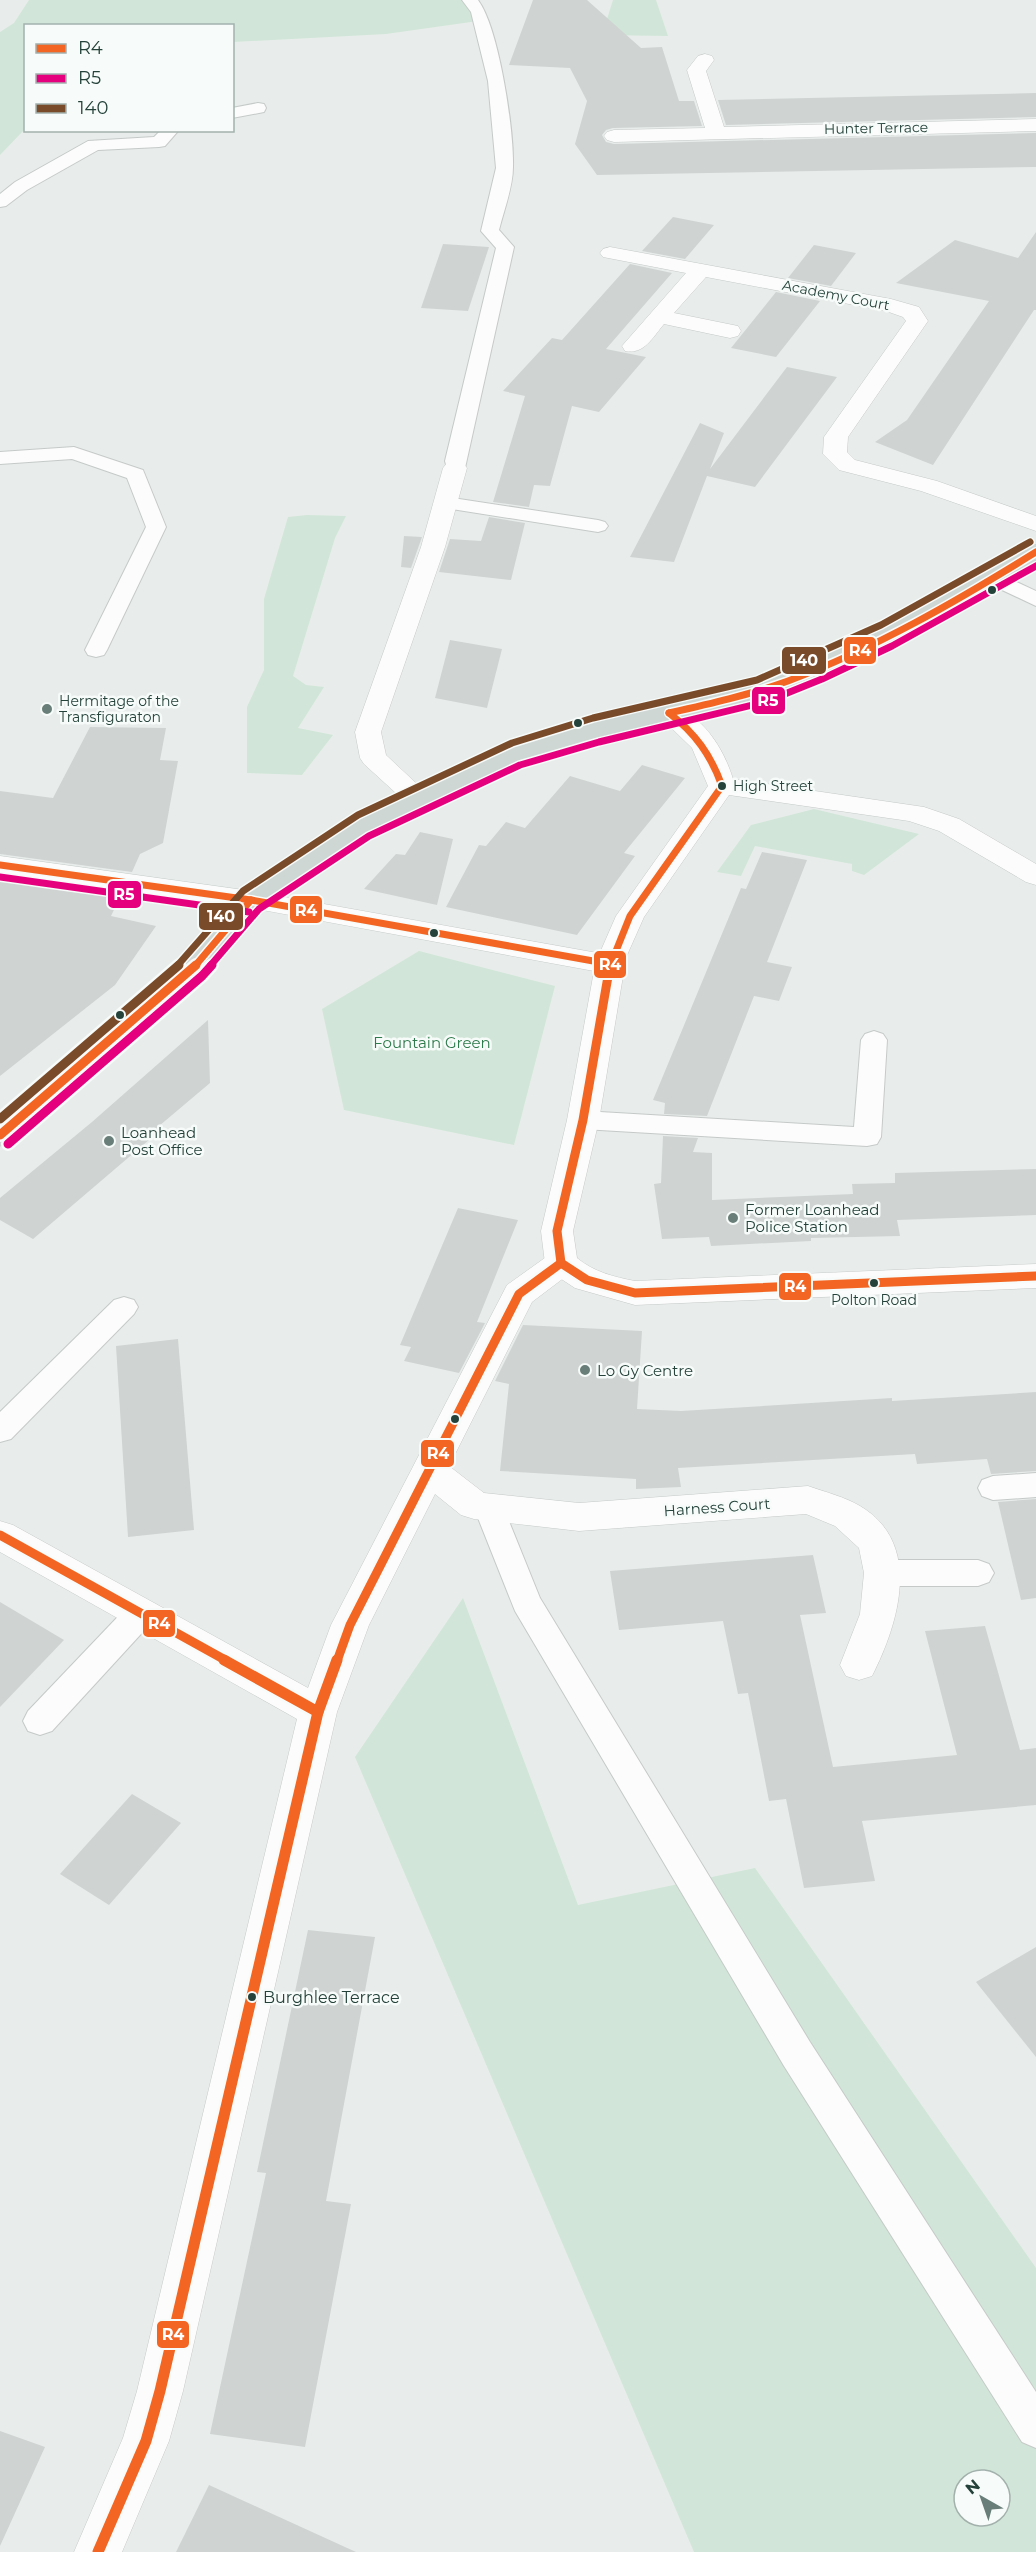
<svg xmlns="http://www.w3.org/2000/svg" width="1036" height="2552" font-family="Montserrat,sans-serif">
<rect width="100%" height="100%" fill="#e8edeb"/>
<!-- green -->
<g fill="#d1e6d8" fill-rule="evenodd">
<path d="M 29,0 L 464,0 L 485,20 L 386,34 L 233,42 L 232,26 L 26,26 L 25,129 L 0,155 L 0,32 L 14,23 Z"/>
<path d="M 613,0 L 656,0 L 668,36 L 602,35 Z"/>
<path d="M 307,515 L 346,516 L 335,538 L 293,676 L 306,685 L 324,687 L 298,728 L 333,735 L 302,775 L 247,773 L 247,707 L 264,670 L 264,599 L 288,517 Z"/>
<path d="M 814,809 L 919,834 L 864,875 L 852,871 L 852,864 L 755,846 L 741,876 L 717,872 L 751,825 Z"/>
<path d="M 419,951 L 555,986 L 514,1145 L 344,1110 L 322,1009 Z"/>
<path d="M 463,1598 L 578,1905 L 755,1868 L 1036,2268 L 1036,2552 L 694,2552 L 355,1757 ZM 964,2480 L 1000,2480 L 1000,2516 L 964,2516 Z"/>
</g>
<!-- building -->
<g fill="#cfd4d2">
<path d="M 533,0 L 587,0 L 641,48 L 662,47 L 679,101 L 694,101 L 702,126 L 613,128 L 606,130 L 602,135 L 606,142 L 614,144 L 1036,133 L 1036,167 L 597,175 L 575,144 L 587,101 L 570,68 L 509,65 Z"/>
<path d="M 1036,93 L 1036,117 L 726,125 L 718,100 Z"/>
<path d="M 673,217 L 714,225 L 685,259 L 642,251 Z"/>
<path d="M 1036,232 L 1036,310 L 1034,310 L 933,465 L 875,442 L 907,420 L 989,301 L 896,283 L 955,240 L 1018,258 Z"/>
<path d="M 443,244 L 489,247 L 468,311 L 421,308 Z"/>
<path d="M 814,245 L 856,253 L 831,286 L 788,278 Z"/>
<path d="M 630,264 L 672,273 L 606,349 L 646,357 L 599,412 L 572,406 L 550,486 L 534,485 L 529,507 L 493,502 L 525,396 L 503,391 L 552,338 L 562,340 Z"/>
<path d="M 776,292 L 820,301 L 776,357 L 731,348 Z"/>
<path d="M 787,367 L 837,377 L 755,487 L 707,476 L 674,562 L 630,557 L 700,423 L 724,433 L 710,469 Z"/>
<path d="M 489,517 L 525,523 L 511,580 L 439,572 L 450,539 L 481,541 Z"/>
<path d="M 404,536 L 422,537 L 411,568 L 401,567 Z"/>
<path d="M 450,640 L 502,649 L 487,708 L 435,698 Z"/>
<path d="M 90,727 L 166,728 L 160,760 L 178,761 L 163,843 L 140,854 L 132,872 L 0,854 L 0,791 L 53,798 Z"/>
<path d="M 642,765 L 685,778 L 624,853 L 635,856 L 577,935 L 446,907 L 479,845 L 486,846 L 506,822 L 525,828 L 570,776 L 620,791 Z"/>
<path d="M 420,832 L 453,839 L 437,905 L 364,889 L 396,854 L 405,855 Z"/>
<path d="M 762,852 L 807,860 L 767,962 L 792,967 L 779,1001 L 754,996 L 707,1116 L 664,1114 L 665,1103 L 653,1100 L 741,888 L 746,889 Z"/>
<path d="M 0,876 L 122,893 L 111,916 L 156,926 L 115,985 L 0,1076 Z"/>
<path d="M 208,1020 L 210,1083 L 159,1126 L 163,1128 L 33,1239 L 0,1220 L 0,1198 L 92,1122 Z"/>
<path d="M 663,1136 L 698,1138 L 693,1152 L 712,1153 L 712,1200 L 853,1194 L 852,1184 L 895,1183 L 895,1173 L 1036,1169 L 1036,1215 L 897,1220 L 900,1236 L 811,1238 L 811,1241 L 711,1246 L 709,1237 L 662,1239 L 654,1184 L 661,1183 Z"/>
<path d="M 458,1208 L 518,1220 L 477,1322 L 485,1323 L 459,1373 L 404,1361 L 411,1347 L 400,1345 Z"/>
<path d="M 523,1325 L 642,1331 L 637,1409 L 681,1411 L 892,1398 L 892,1401 L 1036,1392 L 1036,1471 L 991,1474 L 987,1459 L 917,1464 L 915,1454 L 678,1468 L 681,1487 L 636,1489 L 636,1479 L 500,1471 L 509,1384 L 495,1381 Z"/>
<path d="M 178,1339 L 194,1530 L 128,1537 L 116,1346 Z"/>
<path d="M 1036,1499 L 1036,1598 L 1021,1600 L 998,1502 Z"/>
<path d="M 813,1555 L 826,1613 L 800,1615 L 833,1767 L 957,1755 L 925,1631 L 985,1626 L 1020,1750 L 1036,1748 L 1036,1805 L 862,1821 L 875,1881 L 804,1888 L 786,1799 L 769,1801 L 748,1693 L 738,1694 L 723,1621 L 619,1630 L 610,1571 Z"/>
<path d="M 0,1602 L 64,1640 L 0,1707 Z"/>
<path d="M 132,1794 L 181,1823 L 109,1905 L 60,1874 Z"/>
<path d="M 308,1930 L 375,1937 L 326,2201 L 351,2204 L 305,2447 L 210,2434 L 266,2173 L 257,2172 Z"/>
<path d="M 1036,1947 L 1036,2057 L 976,1982 Z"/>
<path d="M 0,2431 L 45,2447 L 0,2546 Z"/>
<path d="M 209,2485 L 356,2552 L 176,2552 Z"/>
</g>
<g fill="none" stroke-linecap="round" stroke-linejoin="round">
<!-- service casing -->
<g stroke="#c5cac8" stroke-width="2">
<g id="service">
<path d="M 462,0 L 478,0 C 499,28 514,130 513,167 C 513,187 504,210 499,230 L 514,247 L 465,468 L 462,472 L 448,472 L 445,461 L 496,248 L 481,231 L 496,168 L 488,81 L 471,12 Z"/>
<path d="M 258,103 L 264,104 L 266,108 L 264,112 L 232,118 L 232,108 Z"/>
<path d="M 161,130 L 179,130 L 165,146 L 159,147 L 98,150 L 27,190 L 6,206 L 0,207 L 0,194 L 15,182 L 88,141 L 154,137 Z"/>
<path d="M 74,447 L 143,470 L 166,527 L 107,650 L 104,655 L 96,657 L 88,655 L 85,650 L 146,527 L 127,478 L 72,459 L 0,464 L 0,452 Z"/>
<path d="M 446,497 L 598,520 L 605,522 L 608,526 L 605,530 L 598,532 L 439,507 L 436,503 L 439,499 Z"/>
<path d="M 993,571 L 1036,591 L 1036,606 L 985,582 L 982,577 L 985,572 Z"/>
<path d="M 874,1031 L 883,1034 L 887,1040 L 881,1137 L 877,1144 L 867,1146 L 583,1129 L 573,1126 L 570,1120 L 573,1114 L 583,1111 L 854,1127 L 861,1040 L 865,1034 Z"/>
<path d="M 124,1297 L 134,1300 L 138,1307 L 134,1314 L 11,1439 L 0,1442 L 0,1412 L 114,1300 Z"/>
<path d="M 1036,1473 L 1036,1497 L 993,1500 L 982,1496 L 978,1488 L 982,1480 L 993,1476 Z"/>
<path d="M 489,1496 L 500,1499 L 540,1598 L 810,2042 L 1036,2392 L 1036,2448 L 1022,2442 L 784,2066 L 515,1611 L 474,1508 L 478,1499 Z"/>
<path d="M 882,1560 L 978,1560 L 989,1564 L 994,1573 L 989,1582 L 978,1586 L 882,1586 L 871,1582 L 866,1573 L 871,1564 Z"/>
<path d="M 141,1600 L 152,1604 L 157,1613 L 152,1622 L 52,1731 L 40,1735 L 28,1731 L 23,1721 L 28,1711 L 130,1604 Z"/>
</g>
</g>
<!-- minor casing -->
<g stroke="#c5cac8" stroke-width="1">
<g id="minor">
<path d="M 705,54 L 712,56 L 714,60 L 706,71 L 724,127 L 1036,119 L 1036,131 L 614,142 L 607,140 L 604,136 L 607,132 L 614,130 L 705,128 L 687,70 L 698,56 Z"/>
<path d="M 610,247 L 891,299 L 919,307 L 928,321 L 848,437 L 847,452 L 855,460 L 937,481 L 1036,516 L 1036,531 L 921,491 L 839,470 L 823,454 L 824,437 L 906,321 L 903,317 L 886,311 L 706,277 L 674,313 L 738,326 L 741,331 L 738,336 L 730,338 L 664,324 C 653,337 644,355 625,351 L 622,346 L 686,273 L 603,257 L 600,253 L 603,249 Z"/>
<path d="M 455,461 L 463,463 L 467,468 L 445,547 L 381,732 L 386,755 L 433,799 L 429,805 L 419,807 L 409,805 L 364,764 L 360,758 L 355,732 L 421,547 L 443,468 L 447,463 Z"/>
<path d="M 669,705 C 702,713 724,749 733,779 L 924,807 L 959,819 L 1036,864 L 1036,885 L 1026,882 L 939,831 L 909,821 L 729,795 L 644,917 L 620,971 L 610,973 L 600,971 L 595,964 L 616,916 L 708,786 L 692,748 L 656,713 L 660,707 Z"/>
<path d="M 561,1251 L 573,1255 L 577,1263 L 573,1271 L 532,1302 L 449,1466 L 484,1493 L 579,1503 L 808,1486 C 825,1492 845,1497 860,1506 C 923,1543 899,1623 872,1676 L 859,1680 L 846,1676 L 840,1665 L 860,1614 L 864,1573 L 859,1548 L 835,1526 L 806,1514 L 579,1531 L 474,1519 L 461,1515 L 435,1494 L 369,1625 L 337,1712 L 183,2391 L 169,2441 L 122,2552 L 74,2552 L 123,2438 L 137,2391 L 297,1719 L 0,1552 L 0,1521 L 13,1525 L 308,1688 L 331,1625 L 507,1285 L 549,1255 Z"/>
</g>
</g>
<!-- tertiary casing -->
<g stroke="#c5cac8" stroke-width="1">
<path id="tertiary" d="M 251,891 L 620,957 L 625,964 L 599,1120 L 573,1231 L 577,1258 C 594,1272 614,1277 635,1281 L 1036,1264 L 1036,1288 L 635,1305 L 575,1288 L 549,1271 L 545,1263 L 541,1231 L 567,1120 L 594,971 L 241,906 L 237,900 L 241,894 Z"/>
</g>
<!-- secondary casing -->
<g stroke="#c3cbc8" stroke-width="1">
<path id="secondary" d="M 0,856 L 251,891 L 261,894 L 265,900 L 261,906 L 251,909 L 0,874 Z"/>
</g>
<!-- primary casing -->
<g stroke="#c3ccc9" stroke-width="1">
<path id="primary" d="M 1036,545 L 1036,562 L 895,641 L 827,673 L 770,697 L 604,736 L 525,760 L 373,832 L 261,906 L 203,975 L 11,1143 L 0,1146 L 0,1118 L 183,961 L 241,894 L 353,820 L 507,748 L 587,724 L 753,685 L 809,663 L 877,631 L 1027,547 Z"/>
</g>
<!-- service -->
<use href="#service" fill="#fcfcfc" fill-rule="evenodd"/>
<!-- minor -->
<use href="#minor" fill="#fcfcfc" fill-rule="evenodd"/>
<!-- tertiary -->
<use href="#tertiary" fill="#fcfcfc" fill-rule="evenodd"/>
<!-- secondary -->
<use href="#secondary" fill="#fcfcfc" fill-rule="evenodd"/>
<!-- primary -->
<use href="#primary" fill="#cfd7d5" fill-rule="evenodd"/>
<!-- bus-1-far2 casing -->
<g stroke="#f7fbf9" stroke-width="10">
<g id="bus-1-far2">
<path d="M 669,713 C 709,704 749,695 788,681 C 876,648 957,601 1036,552"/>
<path d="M 0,865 L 251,900 L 610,964"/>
<path d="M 195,966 L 251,900"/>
<path d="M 610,966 L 630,916 L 722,786 C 711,755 695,733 669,713"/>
</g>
</g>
<!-- bus-1-far1 casing -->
<g stroke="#f7fbf9" stroke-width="14">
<g id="bus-1-far1">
<path d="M 0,1135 L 196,965"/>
<path d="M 561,1263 L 557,1231 L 583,1120 L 610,965"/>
<path d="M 561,1263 L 587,1280 L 635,1293 L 1036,1276"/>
<path d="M 0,1535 L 227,1661"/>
<path d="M 337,1661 L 350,1625 L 519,1294 L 561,1263"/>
</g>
</g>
<!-- bus-1 casing -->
<g stroke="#f7fbf9" stroke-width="16">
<g id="bus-1">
<path d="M 224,1660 L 318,1712"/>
<path d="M 98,2552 L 146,2441 L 160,2391 L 318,1712 L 337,1660"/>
</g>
</g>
<!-- bus-2-far1 casing -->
<g stroke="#f7fbf9" stroke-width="10">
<g id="bus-2-far1">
<path d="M 0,877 L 249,912"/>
<path d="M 210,966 L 259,909 L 369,836 L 520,765 L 599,742 L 765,702 L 822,679 L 892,646 L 1036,566"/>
</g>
</g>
<!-- bus-2 casing -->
<g stroke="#f7fbf9" stroke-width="14">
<path id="bus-2" d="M 8,1144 L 202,976 L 212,965"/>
</g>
<!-- bus-3-far1 casing -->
<g stroke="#f7fbf9" stroke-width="10">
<path id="bus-3-far1" d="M 177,966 L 243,891 L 358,815 L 512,743 L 593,718 L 757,680 L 881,625 L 1030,542"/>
</g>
<!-- bus-3 casing -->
<g stroke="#f7fbf9" stroke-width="14">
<path id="bus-3" d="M 0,1119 L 179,965"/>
</g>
<!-- bus-1-far2 -->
<use href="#bus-1-far2" stroke="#f26522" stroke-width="7"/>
<!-- bus-1-far1 -->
<use href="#bus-1-far1" stroke="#f26522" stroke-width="9"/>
<!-- bus-1 -->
<use href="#bus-1" stroke="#f26522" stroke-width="11"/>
<!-- bus-2-far1 -->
<use href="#bus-2-far1" stroke="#e5007d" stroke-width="7"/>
<!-- bus-2 -->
<use href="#bus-2" stroke="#e5007d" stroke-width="9"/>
<!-- bus-3-far1 -->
<use href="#bus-3-far1" stroke="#7a4b2a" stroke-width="7"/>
<!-- bus-3 -->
<use href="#bus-3" stroke="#7a4b2a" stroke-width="9"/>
</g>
<!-- markers -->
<g fill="#24423a" stroke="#f7fbf9" stroke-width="2">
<circle cx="992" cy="590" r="5"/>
<circle cx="578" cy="723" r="5"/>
<circle cx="722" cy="786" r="5"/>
<circle cx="434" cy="933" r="5"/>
<circle cx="120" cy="1015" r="5"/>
<circle cx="874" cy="1283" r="5"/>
<circle cx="455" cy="1419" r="5"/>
<circle cx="252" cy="1997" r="5"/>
</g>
<g fill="#697e78" stroke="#f7fbf9" stroke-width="2">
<circle cx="47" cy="709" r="6"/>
<circle cx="109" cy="1141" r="6"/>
<circle cx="733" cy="1218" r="6"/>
<circle cx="585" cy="1370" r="6"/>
</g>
<g text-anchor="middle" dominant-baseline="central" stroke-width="5" stroke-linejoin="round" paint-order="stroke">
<!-- far-street labels -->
<g font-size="14" fill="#24423a" stroke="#f7fbf9">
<text transform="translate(876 128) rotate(-1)">Hunter Terrace</text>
<text transform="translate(836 295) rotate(11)">Academy Court</text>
</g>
<!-- far-poi labels -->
<g font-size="14" fill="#24423a" stroke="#f7fbf9" text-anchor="start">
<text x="59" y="701">Hermitage of the<tspan x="59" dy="16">Transfiguraton</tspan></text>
</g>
<!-- bus labels -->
<g font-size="14" fill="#24423a" stroke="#f7fbf9" text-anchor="start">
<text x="733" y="786">High Street</text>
<text x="874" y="1300" text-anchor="middle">Polton Road</text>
</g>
<!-- park labels -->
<g font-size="15" fill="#2d7a4b" stroke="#f7fbf9">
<text x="432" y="1042">Fountain Green</text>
</g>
<!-- poi labels -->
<g font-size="15" fill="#24423a" stroke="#f7fbf9" text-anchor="start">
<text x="121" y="1132">Loanhead<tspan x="121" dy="17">Post Office</tspan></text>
<text x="745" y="1209">Former Loanhead<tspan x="745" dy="17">Police Station</tspan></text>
<text x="597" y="1370">Lo Gy Centre</text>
</g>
<!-- street labels -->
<g font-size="15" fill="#24423a" stroke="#f7fbf9">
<text transform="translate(717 1507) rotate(-4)">Harness Court</text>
</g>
<!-- near-bus labels -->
<g font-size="16" fill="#24423a" stroke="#f7fbf9" text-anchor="start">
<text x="263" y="1997">Burghlee Terrace</text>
</g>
</g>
<g stroke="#f7fbf9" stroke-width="2">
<rect x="843" y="636" width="34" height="29" rx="6" fill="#f26522"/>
<rect x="781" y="646" width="46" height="29" rx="6" fill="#7a4b2a"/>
<rect x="751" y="686" width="35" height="29" rx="6" fill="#e5007d"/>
<rect x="107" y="880" width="35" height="29" rx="6" fill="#e5007d"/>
<rect x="289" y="895" width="34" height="29" rx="6" fill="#f26522"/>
<rect x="198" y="902" width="46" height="29" rx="6" fill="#7a4b2a"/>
<rect x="593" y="950" width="34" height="29" rx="6" fill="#f26522"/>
<rect x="778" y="1272" width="34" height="29" rx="6" fill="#f26522"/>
<rect x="420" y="1439" width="35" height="29" rx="6" fill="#f26522"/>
<rect x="142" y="1609" width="34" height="29" rx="6" fill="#f26522"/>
<rect x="156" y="2320" width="34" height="29" rx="6" fill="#f26522"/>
</g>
<g font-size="16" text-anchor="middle" font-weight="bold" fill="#fff">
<text x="860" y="656">R4</text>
<text x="804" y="666">140</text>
<text x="768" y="706">R5</text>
<text x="124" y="900">R5</text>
<text x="306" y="916">R4</text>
<text x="221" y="922">140</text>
<text x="610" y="970">R4</text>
<text x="795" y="1292">R4</text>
<text x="438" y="1459">R4</text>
<text x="159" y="1629">R4</text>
<text x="173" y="2340">R4</text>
</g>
<!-- legend -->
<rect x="24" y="24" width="210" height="108" fill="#f7fbf9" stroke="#a3b1ad" stroke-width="1.5"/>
<rect x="36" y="44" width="30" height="9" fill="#f26522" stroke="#a3b1ad" stroke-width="1.5"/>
<text x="78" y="54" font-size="18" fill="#24423a">R4</text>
<rect x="36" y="74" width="30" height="9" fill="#e5007d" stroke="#a3b1ad" stroke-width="1.5"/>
<text x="78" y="84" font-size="18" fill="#24423a">R5</text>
<rect x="36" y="104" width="30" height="9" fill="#7a4b2a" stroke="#a3b1ad" stroke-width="1.5"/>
<text x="78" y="114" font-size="18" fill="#24423a">140</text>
<!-- north arrow -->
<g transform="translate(982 2498) rotate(320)"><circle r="28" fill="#f7fbf9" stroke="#a3b1ad" stroke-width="1.5"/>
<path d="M0-4.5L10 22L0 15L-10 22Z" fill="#697e78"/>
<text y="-9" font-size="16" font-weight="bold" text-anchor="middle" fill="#24423a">N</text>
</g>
</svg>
